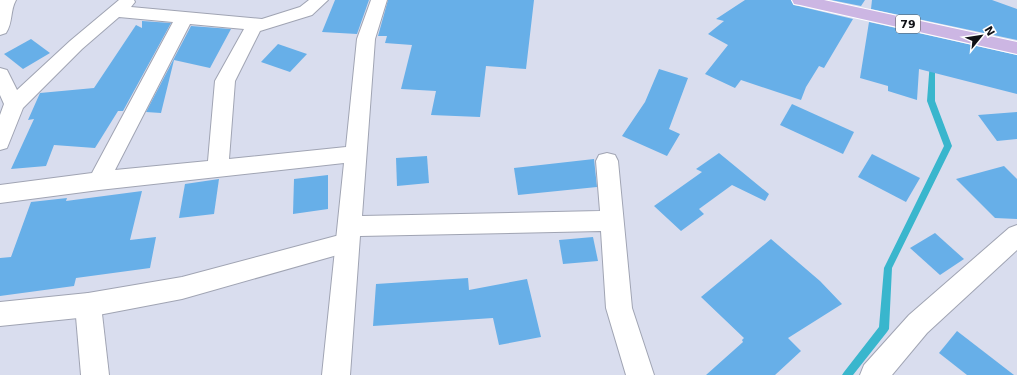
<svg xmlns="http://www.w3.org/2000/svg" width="1017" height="375" font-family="'DejaVu Sans',sans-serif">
<rect width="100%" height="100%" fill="#d9ddee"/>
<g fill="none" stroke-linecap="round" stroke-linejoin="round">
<!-- stream -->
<path fill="#39b6cd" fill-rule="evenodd" d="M 930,61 L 934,61 L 935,63 L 935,101 L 952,146 L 892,268 L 889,329 L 887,332 L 853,375 L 842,375 L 844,372 L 879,327 L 884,268 L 944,146 L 927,101 Z"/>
</g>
<!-- building -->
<g fill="#67afe8">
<path d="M 335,0 L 369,0 L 357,34 L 322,32 Z"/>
<path d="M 388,0 L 534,0 L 526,69 L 486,66 L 480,117 L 431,115 L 436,91 L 401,89 L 412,45 L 385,43 L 387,36 L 378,36 Z"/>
<path d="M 745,0 L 791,0 L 794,5 L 853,19 L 824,68 L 819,66 L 806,87 L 801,100 L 741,80 L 735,88 L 705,74 L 728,45 L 708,34 L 724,21 L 716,19 Z"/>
<path d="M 831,0 L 865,0 L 861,6 Z"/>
<path d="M 872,0 L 992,0 L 1017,9 L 1017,40 L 871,9 Z"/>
<path d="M 142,21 L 171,23 L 123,111 L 118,111 L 95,148 L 54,145 L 46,166 L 11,169 L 34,119 L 28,120 L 40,93 L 94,88 L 136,25 L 142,28 Z"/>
<path d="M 869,22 L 1017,55 L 1017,94 L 919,69 L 917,100 L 888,91 L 888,86 L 860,78 Z"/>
<path d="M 191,26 L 231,29 L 210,68 L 174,60 L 161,113 L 146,112 Z"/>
<path d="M 31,39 L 50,53 L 23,69 L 4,54 Z"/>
<path d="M 278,44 L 307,54 L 290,72 L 261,62 Z"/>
<path d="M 659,69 L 688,78 L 669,129 L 680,134 L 667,156 L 622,136 L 645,102 Z"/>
<path d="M 792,104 L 854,132 L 843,154 L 780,125 Z"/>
<path d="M 1017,112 L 1017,139 L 997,141 L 978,115 Z"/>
<path d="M 719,153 L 769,194 L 765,201 L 732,185 L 699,209 L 704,214 L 681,231 L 654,206 L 702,172 L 696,169 Z"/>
<path d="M 872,154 L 920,178 L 906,202 L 858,177 Z"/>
<path d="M 427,156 L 429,183 L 397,186 L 396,158 Z"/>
<path d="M 594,159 L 597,187 L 518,195 L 514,168 Z"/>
<path d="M 1004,166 L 1017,179 L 1017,219 L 995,218 L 956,179 Z"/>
<path d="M 328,175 L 328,209 L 293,214 L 294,179 Z"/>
<path d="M 219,179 L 214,214 L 179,218 L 185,184 Z"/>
<path d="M 142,191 L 130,240 L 156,237 L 150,268 L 76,278 L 74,286 L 0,296 L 0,258 L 11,257 L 31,202 L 67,198 L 66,201 Z"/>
<path d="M 935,233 L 964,259 L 940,275 L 910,248 Z"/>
<path d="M 593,237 L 598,261 L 563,264 L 559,240 Z"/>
<path d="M 771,239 L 820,281 L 842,304 L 788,338 L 801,351 L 775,375 L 706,375 L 743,342 L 742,340 L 744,338 L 701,297 Z"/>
<path d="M 468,278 L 469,290 L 527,279 L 541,337 L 499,345 L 493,318 L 373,326 L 376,284 Z"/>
<path d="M 957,331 L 1014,375 L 967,375 L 939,353 Z"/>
</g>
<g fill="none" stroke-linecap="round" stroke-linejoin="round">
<!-- minor casing -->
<g stroke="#a0a4b3" stroke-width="2">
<g id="minor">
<path d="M 0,0 L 16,0 C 10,10 13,23 6,33 L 0,35 Z"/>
<path d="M 119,0 L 134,0 L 135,2 L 131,7 L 262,19 L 300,7 L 309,0 L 328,0 L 312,15 L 260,31 L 235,81 L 229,159 L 346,147 L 357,39 L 371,0 L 387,0 L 375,39 L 362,216 L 600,211 L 596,161 L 599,155 L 607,153 L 615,155 L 618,161 L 632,308 L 654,375 L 626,375 L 606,308 L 601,231 L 360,236 L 350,375 L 322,375 L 344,163 L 99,190 L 0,203 L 0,185 L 92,173 L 173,22 L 119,17 L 82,49 L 23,108 L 7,148 L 0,150 L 0,115 L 4,104 L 0,95 L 0,68 L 7,70 L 17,90 L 70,41 ZM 190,24 L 244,29 L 215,81 L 208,161 L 115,170 Z"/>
<path d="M 1017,225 L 1017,250 L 927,333 L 892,375 L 860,375 L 864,365 L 909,315 L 1009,228 Z"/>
<path d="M 88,293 L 97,297 L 101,305 L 109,375 L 81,375 L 75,305 L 79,297 Z"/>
</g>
</g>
<!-- tertiary casing -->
<g stroke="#a0a4b3" stroke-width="2">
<path id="tertiary" d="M 347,233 L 355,236 L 359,243 L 355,250 L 182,299 L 88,317 L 0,326 L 0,302 L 88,293 L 182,277 Z"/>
</g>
<!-- primary casing -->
<g stroke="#fff" stroke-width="2">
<path id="primary" d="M 792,0 L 824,0 L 1017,42 L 1017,54 L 800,5 L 794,4 Z"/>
</g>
<!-- minor -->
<use href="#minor" fill="#fff" fill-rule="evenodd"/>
<!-- tertiary -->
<use href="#tertiary" fill="#fff" fill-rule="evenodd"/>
<!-- primary -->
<use href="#primary" fill="#ccb6e3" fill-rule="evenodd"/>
</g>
<g text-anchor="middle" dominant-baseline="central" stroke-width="3" stroke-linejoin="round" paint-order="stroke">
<!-- shield labels -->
<rect fill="#fff" stroke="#58585d" stroke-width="1" x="896" y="15" width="24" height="18" rx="3"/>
<g font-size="11" font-weight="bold" fill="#101117">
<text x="908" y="24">79</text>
</g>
</g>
<!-- north arrow -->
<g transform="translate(981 36) rotate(60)" stroke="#ffffff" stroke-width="3" paint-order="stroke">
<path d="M0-3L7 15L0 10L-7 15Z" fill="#101117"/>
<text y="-6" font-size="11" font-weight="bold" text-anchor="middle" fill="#101117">N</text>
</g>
</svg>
